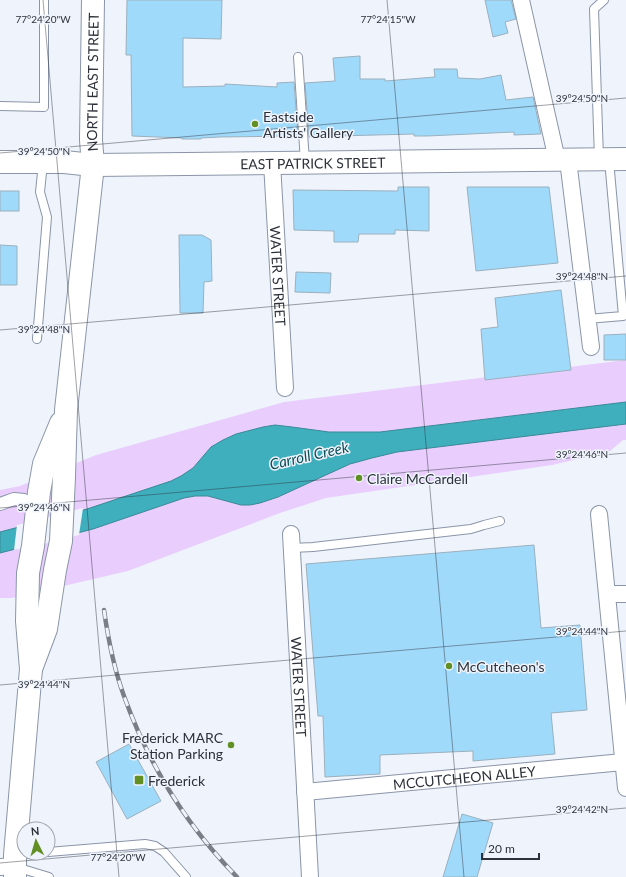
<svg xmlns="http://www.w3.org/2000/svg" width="626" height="877" font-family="Lato,sans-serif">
<rect width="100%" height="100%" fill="#eff4fc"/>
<!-- green -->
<path fill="#e9cefd" d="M 626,360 L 626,440 L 623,440 L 609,452 L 552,465 L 326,498 L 280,513 L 128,571 L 12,598 L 0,598 L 0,490 L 20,486 L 96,455 L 284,402 Z"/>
<!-- water -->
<path fill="#3fafbe" stroke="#3a8996" d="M 626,402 L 626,424 L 397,452 L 372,458 L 350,464 L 278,497 L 260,503 L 250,505 L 241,505 L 208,496 L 195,496 L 184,498 L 93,529 L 0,553 L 0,532 L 87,509 L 171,481 L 181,476 L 193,468 L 211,447 L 223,440 L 236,434 L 263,427 L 275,425 L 292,427 L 329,432 L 380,432 Z"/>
<!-- pier -->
<path fill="#eff4fc" d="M 83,508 L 79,535 L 48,543 L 14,550 L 17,525 Z"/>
<!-- building -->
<g fill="#a0dafb" stroke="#9bb0bd">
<path d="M 127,0 L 222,0 L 221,39 L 183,38 L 183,87 L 225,86 L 225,84 L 277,87 L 277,83 L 294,82 L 298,136 L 220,137 L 201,138 L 201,139 L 182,139 L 182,138 L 132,136 L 131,55 L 126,55 Z"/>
<path d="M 485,0 L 511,0 L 516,19 L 505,22 L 508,33 L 493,37 Z"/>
<path d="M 360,56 L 360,79 L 385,79 L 385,81 L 435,77 L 434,69 L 457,69 L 458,78 L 480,79 L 501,75 L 506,100 L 533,97 L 541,134 L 514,135 L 514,132 L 427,136 L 414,136 L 414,134 L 337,136 L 337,134 L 309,137 L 305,83 L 335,81 L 333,58 Z"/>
<path d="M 398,187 L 429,187 L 429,231 L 395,230 L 395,234 L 359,234 L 358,242 L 334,242 L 334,231 L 294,230 L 293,190 L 398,191 Z"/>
<path d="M 467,187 L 549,187 L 558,263 L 476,271 Z"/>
<rect x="0" y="191" width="19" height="20"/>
<path d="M 179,235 L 202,235 L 211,240 L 212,281 L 204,282 L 203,313 L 180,313 Z"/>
<path d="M 0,245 L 17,246 L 17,285 L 0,285 Z"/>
<path d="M 296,272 L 331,273 L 330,293 L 295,292 Z"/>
<path d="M 561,290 L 571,370 L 485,380 L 481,329 L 498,327 L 495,298 Z"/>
<path d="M 626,334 L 626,360 L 604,360 L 604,335 Z"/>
<path d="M 534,545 L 541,628 L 580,625 L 587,710 L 551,713 L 555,754 L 473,761 L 473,751 L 380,755 L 380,774 L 325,777 L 323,716 L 318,716 L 306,564 Z"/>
<path d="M 129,744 L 161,801 L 127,819 L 96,762 Z"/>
<path d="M 462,814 L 493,823 L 477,877 L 443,877 Z"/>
</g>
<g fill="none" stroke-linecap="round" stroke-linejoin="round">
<!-- service casing -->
<g stroke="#8a95a7" stroke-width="10">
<g id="service">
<path d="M 298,57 L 305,162"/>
<path d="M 0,106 L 44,107 L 44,0"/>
<path d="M 599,159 L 594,9 L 604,0"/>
<path d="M 587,319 L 623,316 L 609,160"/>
<path d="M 37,339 L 47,217 L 40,192 L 43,163"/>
<path d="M 292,548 L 313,547 L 471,529 L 484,525 L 500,521"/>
<path d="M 48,852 L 145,844 L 155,846 L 164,852 L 186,877"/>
<path d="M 16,855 L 39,853"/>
<path d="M 16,867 L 49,877"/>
</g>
</g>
<!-- pedestrian casing -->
<g stroke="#8a95a7" stroke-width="14">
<path id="pedestrian" d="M 0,504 L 14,499 L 24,500"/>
</g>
<!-- minor casing -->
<g stroke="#8a95a7" stroke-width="18">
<g id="minor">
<path d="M 521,0 L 557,160"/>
<path d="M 568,160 L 591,347"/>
<path id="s1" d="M 272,163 L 285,388"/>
<path d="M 599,514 L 626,788"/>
<path id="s2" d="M 291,534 L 310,877"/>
<path d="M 607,594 L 626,594"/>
<path id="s3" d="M 305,792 L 623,762"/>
<path d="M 0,867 L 15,866"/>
</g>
</g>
<!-- secondary casing -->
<g stroke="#8a95a7" stroke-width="24">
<g id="secondary">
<path id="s4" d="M 93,165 L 91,140 L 93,0"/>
</g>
</g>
<!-- primary casing -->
<g stroke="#8a95a7" stroke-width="24">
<g id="primary">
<path id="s5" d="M 0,162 L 64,162 L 93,165 L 626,159"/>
<path d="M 31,669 L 46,629 L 55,570 L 61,541 L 64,477 L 66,410 L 93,165"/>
<path d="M 15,877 L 15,855 L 31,669 L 27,621 L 28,573 L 33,546 L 39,492 L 44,464 L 61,423"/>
</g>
</g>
<!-- service -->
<use href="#service" stroke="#fff" stroke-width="8"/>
<!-- pedestrian -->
<use href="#pedestrian" stroke="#fff" stroke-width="12"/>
<!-- minor -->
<use href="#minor" stroke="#fff" stroke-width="16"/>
<!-- secondary -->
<use href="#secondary" stroke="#fff" stroke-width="22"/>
<!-- primary -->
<use href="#primary" stroke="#fff" stroke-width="22"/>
<!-- rail casing -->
<g stroke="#7a7e86" stroke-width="4.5">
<path id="rail" d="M 104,610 C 108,638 114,669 124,696 C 148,763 187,826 237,877"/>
</g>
<!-- rail -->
<use href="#rail" stroke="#eff4fc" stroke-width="3" stroke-dasharray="9" stroke-linecap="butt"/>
</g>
<!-- ticks -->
<path fill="none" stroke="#2d3139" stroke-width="1" stroke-opacity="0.45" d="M 43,0 L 119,877M 387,0 L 464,877M 0,153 L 626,98M 0,330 L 626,276M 0,508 L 626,453M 0,685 L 626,631M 0,863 L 626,808"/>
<!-- markers -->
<g fill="#618f23" stroke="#eff4fc" stroke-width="1.5">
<circle cx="255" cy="124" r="4"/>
<circle cx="359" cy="478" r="4"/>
<circle cx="449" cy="666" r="4"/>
<circle cx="231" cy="745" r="4"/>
<rect x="134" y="775" width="10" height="10" rx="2"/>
</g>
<g text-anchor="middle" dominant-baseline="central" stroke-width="3" stroke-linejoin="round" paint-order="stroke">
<!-- street labels -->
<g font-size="14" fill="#2d3139" stroke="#eff4fc">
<text stroke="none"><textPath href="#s4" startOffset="83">NORTH EAST STREET</textPath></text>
<text stroke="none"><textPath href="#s5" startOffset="313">EAST PATRICK STREET</textPath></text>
<text stroke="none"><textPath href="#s1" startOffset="113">WATER STREET</textPath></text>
<text stroke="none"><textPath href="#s2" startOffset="153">WATER STREET</textPath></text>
<text stroke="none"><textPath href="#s3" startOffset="160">MCCUTCHEON ALLEY</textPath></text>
</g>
<!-- poi labels -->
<g font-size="14" fill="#2d3139" stroke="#eff4fc" text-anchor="start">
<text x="263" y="116">Eastside<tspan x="263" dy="16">Artists' Gallery</tspan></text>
<text x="367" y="478">Claire McCardell</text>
<text x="457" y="666">McCutcheon's</text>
<text x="223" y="737" text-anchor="end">Frederick MARC<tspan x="223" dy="16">Station Parking</tspan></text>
<text x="148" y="780">Frederick</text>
</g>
<!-- water labels -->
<g font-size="15" font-style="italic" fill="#0d4f57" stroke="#eff4fc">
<text transform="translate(309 455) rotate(-13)">Carroll Creek</text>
</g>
</g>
<g font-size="10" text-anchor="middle" fill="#2d3139" stroke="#eff4fc" stroke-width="3" stroke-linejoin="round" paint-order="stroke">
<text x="43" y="23">77°24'20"W</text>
<text x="388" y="23">77°24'15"W</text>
<text x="582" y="102">39°24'50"N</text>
<text x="44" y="155">39°24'50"N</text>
<text x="582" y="280">39°24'48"N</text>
<text x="44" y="333">39°24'48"N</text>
<text x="582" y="458">39°24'46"N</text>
<text x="44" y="511">39°24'46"N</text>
<text x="582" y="635">39°24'44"N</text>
<text x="44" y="688">39°24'44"N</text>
<text x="582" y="813">39°24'42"N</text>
<text x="118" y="861">77°24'20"W</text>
</g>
<!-- north arrow -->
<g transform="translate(36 841) rotate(355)"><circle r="19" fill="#eff4fc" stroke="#a1a6ae"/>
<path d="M0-3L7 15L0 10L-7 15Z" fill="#618f23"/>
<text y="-6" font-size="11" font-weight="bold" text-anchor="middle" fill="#2d3139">N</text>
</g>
<!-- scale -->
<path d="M482 853v6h57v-6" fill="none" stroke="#2d3139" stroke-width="2"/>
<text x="488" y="853" font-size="12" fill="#2d3139" stroke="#eff4fc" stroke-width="3" paint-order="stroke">20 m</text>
</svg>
